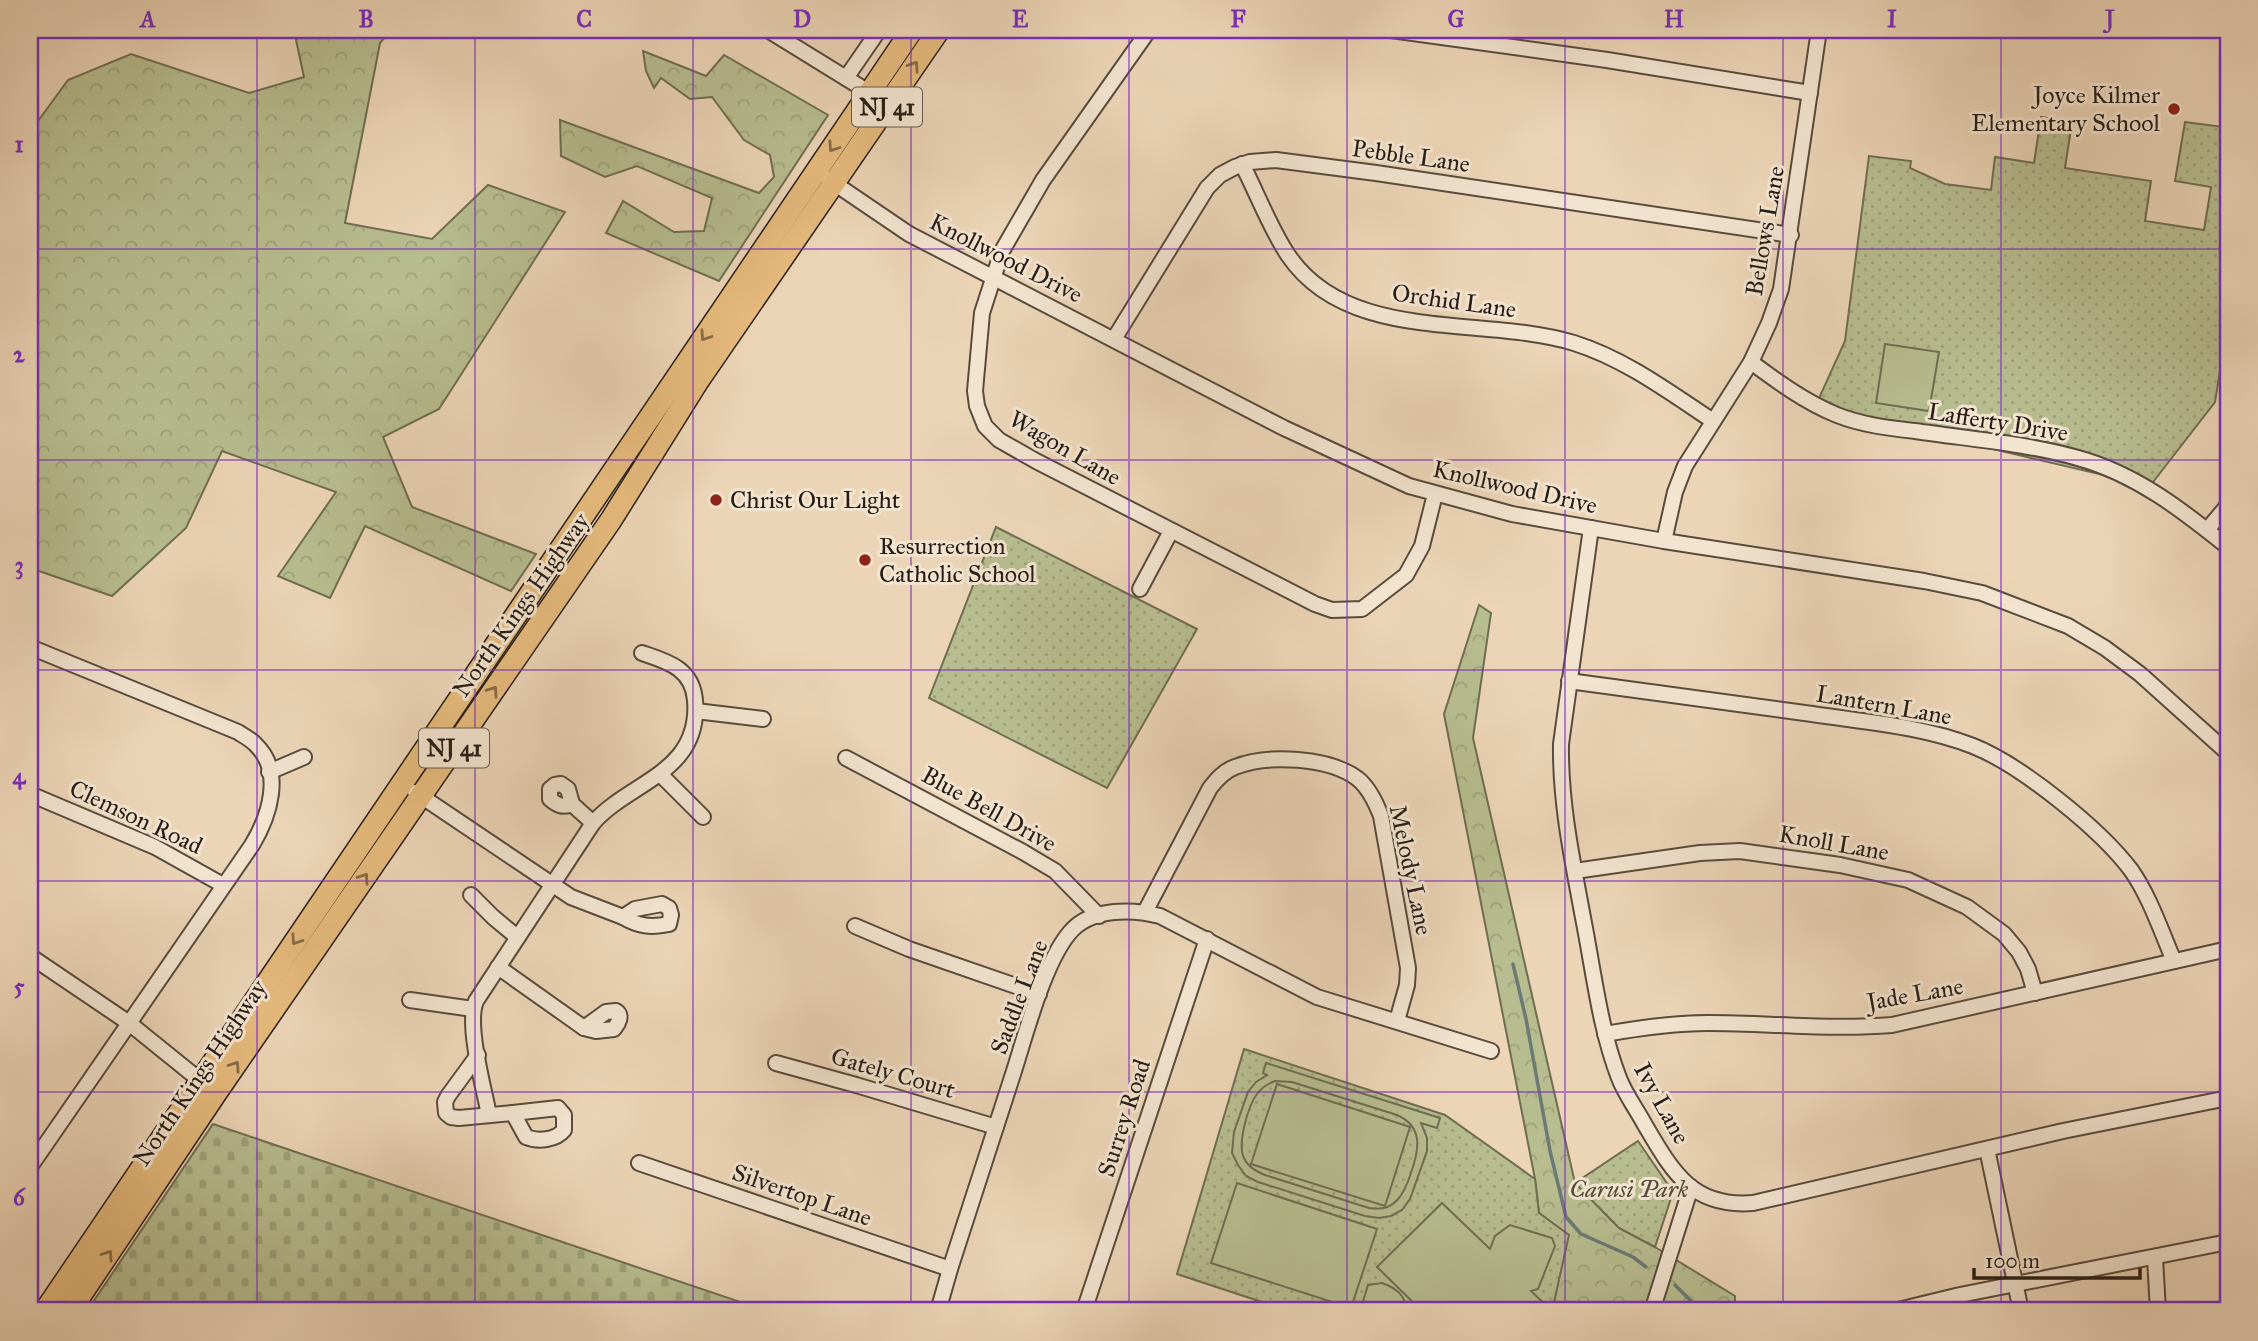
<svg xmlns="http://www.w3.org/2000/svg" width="2258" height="1341" font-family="'IM FELL Great Primer',serif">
<defs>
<pattern id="forest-crowns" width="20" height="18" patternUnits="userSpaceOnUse" patternTransform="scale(1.75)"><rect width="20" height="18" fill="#b7bd8f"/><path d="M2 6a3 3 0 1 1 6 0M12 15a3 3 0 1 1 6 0" fill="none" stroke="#9da27a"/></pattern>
<pattern id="cemetery-stones" width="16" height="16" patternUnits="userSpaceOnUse" patternTransform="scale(1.75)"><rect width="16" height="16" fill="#b7bd8f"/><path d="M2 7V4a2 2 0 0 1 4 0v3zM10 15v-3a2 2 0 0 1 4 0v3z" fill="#9da27a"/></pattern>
<pattern id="park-dots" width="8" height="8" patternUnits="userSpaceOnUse" patternTransform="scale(1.75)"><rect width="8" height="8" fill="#b7bd8f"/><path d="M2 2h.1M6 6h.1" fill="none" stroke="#9da27a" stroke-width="1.8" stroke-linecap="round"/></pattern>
</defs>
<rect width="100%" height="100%" fill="#ecd5b7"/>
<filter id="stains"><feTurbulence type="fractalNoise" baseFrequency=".00286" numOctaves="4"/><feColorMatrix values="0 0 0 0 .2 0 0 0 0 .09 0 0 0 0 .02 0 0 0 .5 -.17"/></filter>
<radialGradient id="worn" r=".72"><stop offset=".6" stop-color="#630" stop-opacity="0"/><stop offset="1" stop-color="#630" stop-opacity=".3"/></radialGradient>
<!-- forest -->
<g fill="url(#forest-crowns)" stroke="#6f6d52" stroke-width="2">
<path d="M 306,30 L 391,30 L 380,43 L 345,223 L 432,239 L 488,185 L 565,212 L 439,409 L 383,437 L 412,507 L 536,554 L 511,591 L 365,526 L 330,598 L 278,576 L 336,492 L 222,451 L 186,528 L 112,596 L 30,568 L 30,132 L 68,80 L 131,54 L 249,93 L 304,77 L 296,40 Z"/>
<path d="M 643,51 L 706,76 L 724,55 L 828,115 L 719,281 L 606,233 L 623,201 L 674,232 L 704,231 L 712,198 L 637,166 L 605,177 L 561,156 L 560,120 L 759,193 L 774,177 L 770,155 L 744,140 L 712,97 L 690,99 L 661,78 L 654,88 L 646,71 Z"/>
<path d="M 1479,605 L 1491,613 L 1473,738 L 1575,1183 L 1619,1228 L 1655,1247 L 1735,1296 L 1735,1311 L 1552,1311 L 1568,1235 L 1539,1213 L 1535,1179 L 1444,714 Z"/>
</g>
<!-- cemetery -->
<path fill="url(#cemetery-stones)" stroke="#6f6d52" stroke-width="2" d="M 213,1124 L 767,1311 L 87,1311 Z"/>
<!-- park -->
<g fill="url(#park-dots)" stroke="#6f6d52" stroke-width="2">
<path d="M 2228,95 L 2228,322 L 2215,402 L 2150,486 L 1815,407 L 1845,341 L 1869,156 L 1911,161 L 1910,168 L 1945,184 L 1991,190 L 1995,157 L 2034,163 L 2041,117 L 2072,122 L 2065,168 L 2151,181 L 2145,221 L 2204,230 L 2211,187 L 2175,181 L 2185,122 L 2223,127 Z"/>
<path d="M 996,527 L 1197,629 L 1107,788 L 929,698 Z"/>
<path d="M 1244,1049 L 1445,1115 L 1535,1179 L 1539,1213 L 1569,1235 L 1552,1311 L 1289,1311 L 1177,1274 Z"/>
<path d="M 1638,1141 L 1673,1192 L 1655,1247 L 1619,1228 L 1575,1183 Z"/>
</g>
<!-- pitch -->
<g fill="#b7bd8f" stroke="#6f6d52" stroke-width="2" fill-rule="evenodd">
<path d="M 1885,344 L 1939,352 L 1929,411 L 1876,403 Z"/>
<path d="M 1266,1063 L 1440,1118 L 1437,1128 L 1421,1123 L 1427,1138 L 1427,1151 L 1410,1199 L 1402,1210 L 1391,1216 L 1379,1218 L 1365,1216 L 1258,1182 L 1246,1176 L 1238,1165 L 1232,1153 L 1234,1132 L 1248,1092 L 1256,1082 L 1267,1075 L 1263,1073 ZM 1275,1081 L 1292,1082 L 1397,1115 C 1424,1127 1419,1150 1411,1173 C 1404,1194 1395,1213 1369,1208 L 1265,1175 C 1256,1171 1248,1167 1244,1158 C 1237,1144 1248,1106 1257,1094 C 1262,1087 1267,1084 1275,1081 Z"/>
<path d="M 1277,1084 L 1410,1127 L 1385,1206 L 1251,1164 Z"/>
<path d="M 1237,1183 L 1377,1229 L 1351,1308 L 1211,1263 Z"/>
<path d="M 1442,1203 L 1490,1249 L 1495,1236 L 1510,1225 L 1552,1238 L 1555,1246 L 1538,1289 L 1531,1291 L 1550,1309 L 1548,1311 L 1422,1311 L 1377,1267 Z"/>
<path d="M 1382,1283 C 1396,1288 1406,1295 1406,1311 L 1360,1311 L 1368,1285 Z"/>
</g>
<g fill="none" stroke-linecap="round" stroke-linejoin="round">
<!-- stream -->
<g stroke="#6b7a74" stroke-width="3.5">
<path d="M 1513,964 L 1526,1019 L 1550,1151 L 1566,1217 L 1581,1234 L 1633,1257 L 1646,1267"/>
<path d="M 1675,1285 L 1691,1301 L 1695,1311"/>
</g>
<!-- street casing -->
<g stroke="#584b3e" stroke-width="18">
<g id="street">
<path d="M 768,30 L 875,96"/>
<path d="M 1149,30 L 1043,180 L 1002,251 L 982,313 L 975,391 L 977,406 L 985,426 L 999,440 L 1036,461 L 1315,604 L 1332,610 L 1362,609 L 1406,575 L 1422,546 L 1435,494"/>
<path d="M 1391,30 L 1607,60 L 1810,93"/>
<path d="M 846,78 L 879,30"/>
<path d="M 1242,164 C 1257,193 1270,228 1288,255 C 1349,345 1483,315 1574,343 C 1625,359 1669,392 1713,421"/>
<path d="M 828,179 L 909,234 L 1284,428 L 1409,486 L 1512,514 L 1664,541 L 1924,581 L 1982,593 L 2068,626 L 2105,648 L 2140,674 L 2228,753"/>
<path d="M 1114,339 L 1207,188 L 1220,175 L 1235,167 L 1250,162 L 1276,160 L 1376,173 L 1791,235"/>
<path d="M 1751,362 C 1778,382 1805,402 1837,415 C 1862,425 1889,428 1915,431 C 1969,439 2025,443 2078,458 C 2136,474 2182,510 2228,547"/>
<path d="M 1591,528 L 1561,744 C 1560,804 1573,863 1584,923 C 1594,974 1600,1029 1619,1078 C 1625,1094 1637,1110 1645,1125 C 1672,1171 1692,1208 1753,1203 L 2063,1131 L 2228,1098"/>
<path d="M 2207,530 L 2228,505"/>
<path d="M 1664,541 L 1675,492 L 1685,466 L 1751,362 L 1769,323 L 1781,289 L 1819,30"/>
<path d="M 1140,589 L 1171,531"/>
<path d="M 30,647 L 238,732 C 244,736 252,740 256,745 C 284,772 269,817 252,845 L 30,1167"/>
<path d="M 1569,681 C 1650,692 1731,703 1812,714 C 1865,722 1922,726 1973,746 C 2021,765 2100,829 2131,870 C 2150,897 2161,931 2174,961"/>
<path d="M 696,711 L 763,719"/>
<path d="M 846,758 L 1023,852 L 1055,871 L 1099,916"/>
<path d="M 269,772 L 304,757"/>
<path d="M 660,774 L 703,817"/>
<path d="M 561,784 L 568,789 L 572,804 C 563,808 557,805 550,799 L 550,789 L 555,785 Z"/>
<path d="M 415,792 L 571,897 L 623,917"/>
<path d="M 30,794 L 155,847 L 223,885"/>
<path d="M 572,804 L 593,823"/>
<path d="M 1575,871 L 1700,853 L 1740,851 L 1840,865 L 1908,880 L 1967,907 L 2004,934 L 2019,952 L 2028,969 L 2035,993"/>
<path d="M 471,895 L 493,917 L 517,937"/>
<path d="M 662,904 L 669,908 L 671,915 L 669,924 C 651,928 638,926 623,917 L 635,909 Z"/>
<path d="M 1145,912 L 1210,788 C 1217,779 1224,771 1235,767 C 1268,754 1329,757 1358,779 C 1369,788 1376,803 1381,816 L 1408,968 L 1407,985 L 1397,1021"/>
<path d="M 855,926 L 909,949 L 1039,994"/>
<path d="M 30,956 L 129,1023 L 207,1086"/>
<path d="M 498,967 L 584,1028"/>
<path d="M 410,1000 L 473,1009"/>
<path d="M 616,1011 C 623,1015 618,1024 614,1029 L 596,1031 L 584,1028 L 606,1012 Z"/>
<path d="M 1605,1034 C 1639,1028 1673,1023 1708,1023 C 1769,1023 1830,1030 1892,1025 L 2228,949"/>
<path d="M 478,1055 L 448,1096 L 445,1102 L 446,1113 L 451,1117 L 459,1118 L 513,1113"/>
<path d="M 776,1063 L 856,1085 L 996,1127"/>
<path d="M 558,1108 L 564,1115 L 564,1130 C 556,1140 538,1142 526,1137 L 513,1113 Z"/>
<path d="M 489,1115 C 484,1088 466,1025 476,1001 L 593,823 C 630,781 701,773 695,700 C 692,668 668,662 642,653"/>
<path d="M 1987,1149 L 2021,1311"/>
<path d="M 639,1163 L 950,1269"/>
<path d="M 2155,1258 L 2158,1311"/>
<path d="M 938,1311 L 950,1269 C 971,1203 993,1137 1014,1071 C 1026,1033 1046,956 1073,929 C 1094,908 1133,909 1160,916 L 1317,997 L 1491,1051"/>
<path d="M 1084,1311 L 1207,939"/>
<path d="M 1652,1311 L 1691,1187"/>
<path d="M 1894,1311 L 1960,1295 L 2228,1242"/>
</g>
</g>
<!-- primary casing -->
<g stroke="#271d15" stroke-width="24">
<g id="primary">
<path d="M 45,1311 L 912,30"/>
<path d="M 70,1311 L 216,1093 L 611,520 L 698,381 L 939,30"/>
</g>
</g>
<!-- street -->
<use href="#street" stroke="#f3e4d0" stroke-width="14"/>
<!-- primary -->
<use href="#primary" stroke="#e6ba7c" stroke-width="21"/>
</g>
<!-- one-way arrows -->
<defs><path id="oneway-chevron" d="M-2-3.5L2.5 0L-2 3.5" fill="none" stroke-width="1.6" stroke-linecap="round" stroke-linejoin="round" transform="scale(1.75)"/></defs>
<g stroke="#866c48">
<use href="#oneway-chevron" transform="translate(914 66) rotate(-56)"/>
<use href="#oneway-chevron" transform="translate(833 147) rotate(124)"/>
<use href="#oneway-chevron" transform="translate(705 336) rotate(124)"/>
<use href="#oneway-chevron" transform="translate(493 691) rotate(-55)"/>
<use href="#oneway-chevron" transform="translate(364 878) rotate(-55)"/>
<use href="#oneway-chevron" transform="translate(296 940) rotate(124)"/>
<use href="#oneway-chevron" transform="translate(235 1066) rotate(-56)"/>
<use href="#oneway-chevron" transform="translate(108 1255) rotate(-56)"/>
</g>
<!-- grid -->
<path fill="none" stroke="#7b2cbf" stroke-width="2" stroke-opacity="0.55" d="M 257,30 L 257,1311M 475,30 L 475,1311M 693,30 L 693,1311M 911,30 L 911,1311M 1129,30 L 1129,1311M 1347,30 L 1347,1311M 1565,30 L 1565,1311M 1783,30 L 1783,1311M 2001,30 L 2001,1311M 30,249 L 2228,249M 30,460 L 2228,460M 30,670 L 2228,670M 30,881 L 2228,881M 30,1092 L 2228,1092"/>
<!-- markers -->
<g fill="#8f2418" stroke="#f3e4d0" stroke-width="2.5">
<circle cx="2174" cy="109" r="7"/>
<circle cx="716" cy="500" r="7"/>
<circle cx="865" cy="560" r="7"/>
</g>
<g text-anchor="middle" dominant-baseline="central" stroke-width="6" stroke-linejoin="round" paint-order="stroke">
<!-- shield labels -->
<g fill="#f3e4d0" stroke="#64594d" stroke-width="2">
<rect x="852" y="87.5" width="70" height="39" rx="5"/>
<rect x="419" y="728.5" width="70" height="39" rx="5"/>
</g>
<g font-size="23" font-weight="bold" fill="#271d15">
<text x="887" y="107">NJ 41</text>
<text x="454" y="748">NJ 41</text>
</g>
<!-- poi labels -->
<g font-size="24" fill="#271d15" stroke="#f3e4d0" text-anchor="start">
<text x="2160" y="95" text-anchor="end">Joyce Kilmer<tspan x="2160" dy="28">Elementary School</tspan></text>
<text x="730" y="500">Christ Our Light</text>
<text x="879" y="546">Resurrection<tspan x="879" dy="28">Catholic School</tspan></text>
</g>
<!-- street labels -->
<g font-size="24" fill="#271d15" stroke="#f3e4d0">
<text transform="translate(1411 156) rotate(8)">Pebble Lane</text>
<text transform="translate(1765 231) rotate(-80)">Bellows Lane</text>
<text transform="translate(1006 258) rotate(27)">Knollwood Drive</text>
<text transform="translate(1454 301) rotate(8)">Orchid Lane</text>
<text transform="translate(1998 422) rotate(9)">Lafferty Drive</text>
<text transform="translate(1065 448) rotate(30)">Wagon Lane</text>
<text transform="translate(1515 487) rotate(13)">Knollwood Drive</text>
<text transform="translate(521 605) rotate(-55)">North Kings Highway</text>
<text transform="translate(1884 705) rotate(10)">Lantern Lane</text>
<text transform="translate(989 809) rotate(29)">Blue Bell Drive</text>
<text transform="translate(136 817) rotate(25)">Clemson Road</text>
<text transform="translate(1834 843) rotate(10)">Knoll Lane</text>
<text transform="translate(1411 870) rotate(78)">Melody Lane</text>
<text transform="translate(1915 994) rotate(-10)">Jade Lane</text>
<text transform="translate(1019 997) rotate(-69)">Saddle Lane</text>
<text transform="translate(200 1073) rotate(-56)">North Kings Highway</text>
<text transform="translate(893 1073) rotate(16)">Gately Court</text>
<text transform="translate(1662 1103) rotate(61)">Ivy Lane</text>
<text transform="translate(1124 1118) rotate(-72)">Surrey Road</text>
<text transform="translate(802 1195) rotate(19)">Silvertop Lane</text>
</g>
<!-- park labels -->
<g font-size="24" font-style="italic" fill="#524d3a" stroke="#f3e4d0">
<text x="1629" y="1189">Carusi Park</text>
</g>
</g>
<!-- margin -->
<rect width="2258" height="1341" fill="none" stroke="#ecd5b7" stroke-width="77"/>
<!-- scale -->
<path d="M1974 1268v10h166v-10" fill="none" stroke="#271d15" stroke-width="3.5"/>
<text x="1985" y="1268" font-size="21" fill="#271d15" stroke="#f3e4d0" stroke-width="5" paint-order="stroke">100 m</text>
<rect x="38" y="38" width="2182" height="1264" fill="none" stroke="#7b2cbf" stroke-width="2.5"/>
<g font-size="23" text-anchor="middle" font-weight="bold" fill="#7b2cbf">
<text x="148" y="27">A</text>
<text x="366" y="27">B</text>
<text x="584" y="27">C</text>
<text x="802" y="27">D</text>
<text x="1020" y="27">E</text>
<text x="1238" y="27">F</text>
<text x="1456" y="27">G</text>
<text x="1674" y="27">H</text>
<text x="1892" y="27">I</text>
<text x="2110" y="27">J</text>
<text x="19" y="152">1</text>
<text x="19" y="362">2</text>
<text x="19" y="573">3</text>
<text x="19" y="784">4</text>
<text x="19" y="994">5</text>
<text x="19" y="1205">6</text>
</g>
<rect width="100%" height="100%" filter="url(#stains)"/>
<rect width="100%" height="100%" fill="url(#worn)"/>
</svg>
